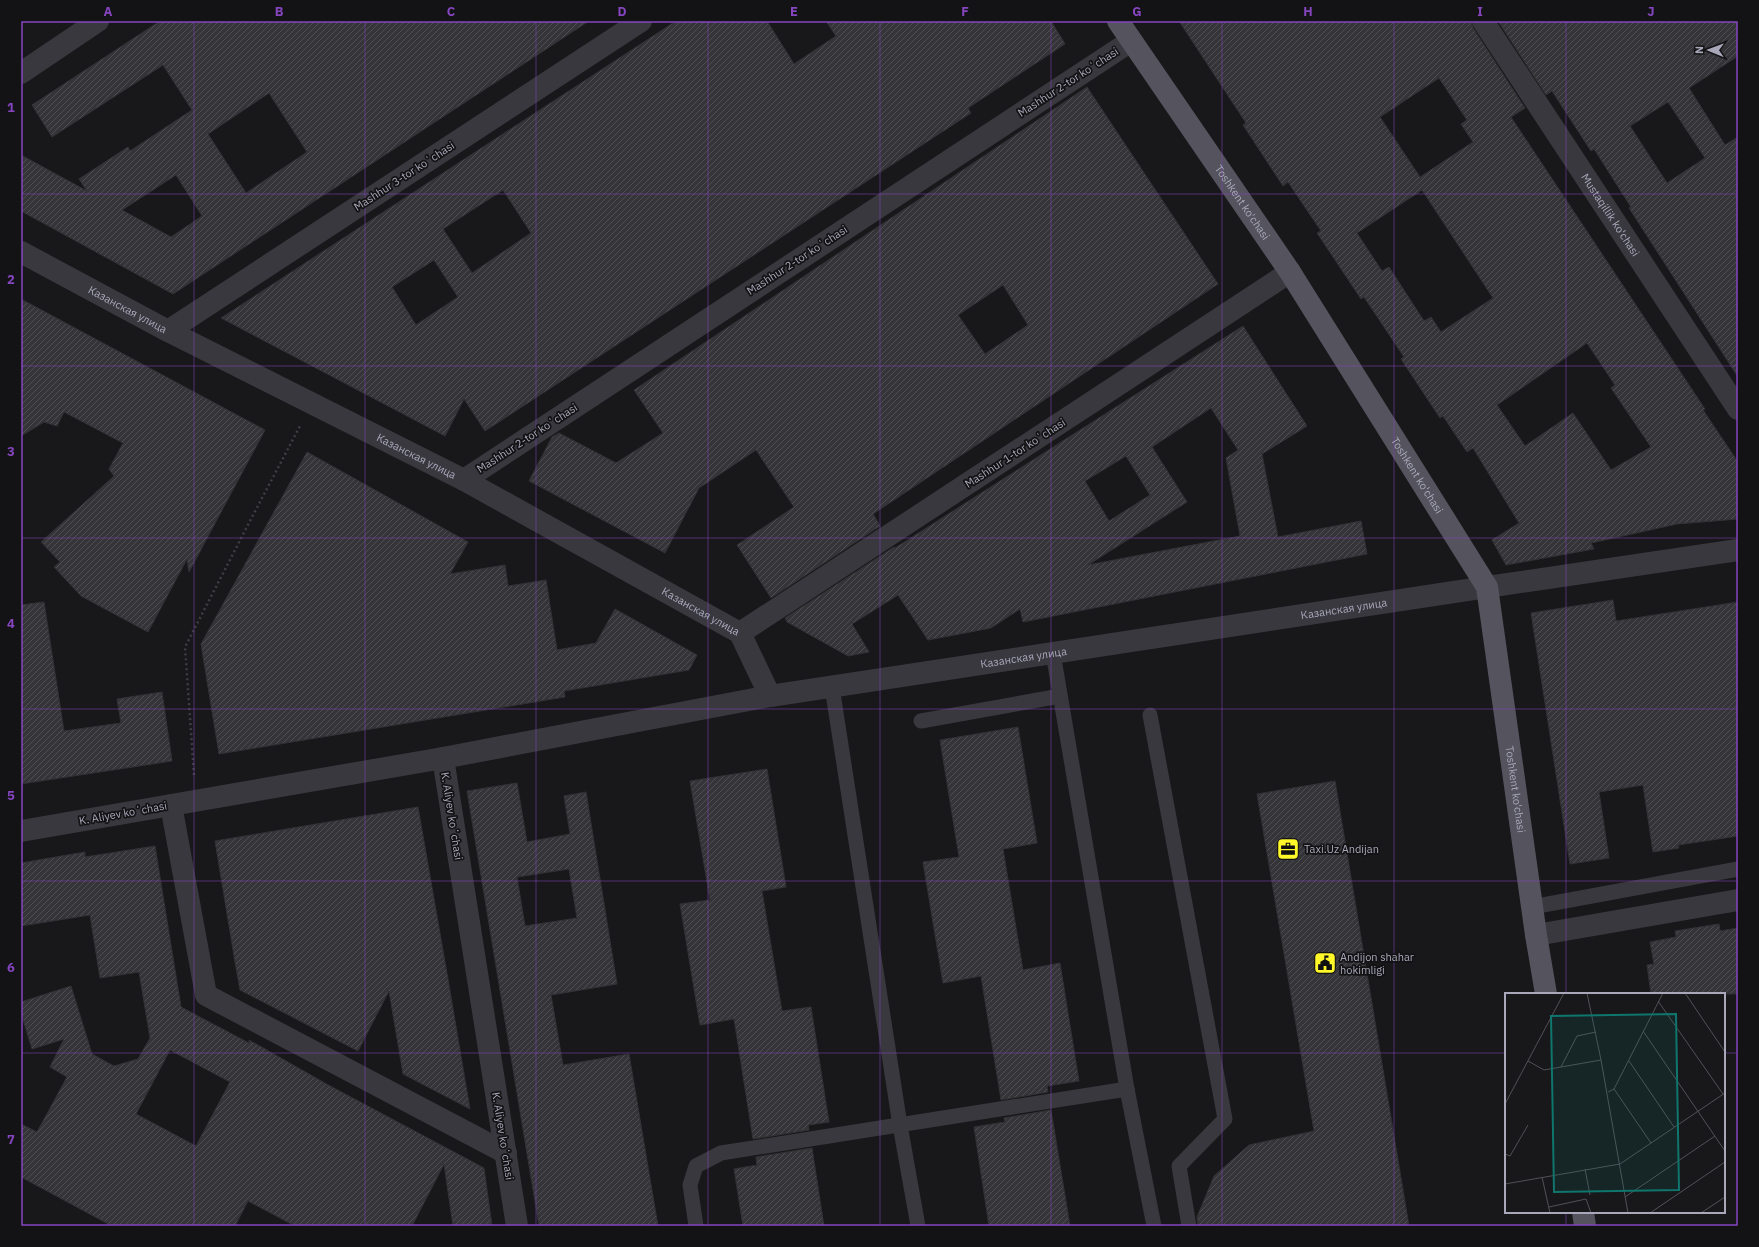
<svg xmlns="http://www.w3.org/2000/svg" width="1759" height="1247" font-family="'IBM Plex Sans',sans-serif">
<defs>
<pattern id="building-hatch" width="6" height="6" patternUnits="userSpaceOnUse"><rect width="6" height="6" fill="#353438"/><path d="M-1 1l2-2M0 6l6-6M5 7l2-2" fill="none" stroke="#4f4f53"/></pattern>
</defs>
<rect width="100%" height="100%" fill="#181719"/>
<!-- building -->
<g fill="url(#building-hatch)" stroke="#323136" fill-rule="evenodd">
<path d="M 160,21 L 589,21 L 173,294 L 21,211 L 21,155 L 87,191 L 79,179 L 128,147 L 130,151 L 192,110 L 163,65 L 52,137 L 32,105 ZM 269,93 L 307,152 L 246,193 L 208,134 ZM 176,175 L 202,216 L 171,237 L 122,210 Z"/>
<path d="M 676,21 L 767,21 L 794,64 L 836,36 L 826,21 L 1051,21 L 1065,44 L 968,108 L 971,113 L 485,431 L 464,399 L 445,436 L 221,318 ZM 503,190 L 531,233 L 472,273 L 443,229 ZM 434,260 L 458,297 L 416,325 L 392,287 Z"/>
<path d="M 1179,21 L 1471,21 L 1473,28 L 1525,108 L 1511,117 L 1705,409 L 1703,410 L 1738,462 L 1738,519 L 1677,524 L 1591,543 L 1594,549 L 1506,565 L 1492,540 L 1519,523 L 1473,448 L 1467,452 L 1443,416 L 1440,418 L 1401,359 L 1404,357 L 1364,297 L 1361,299 L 1317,233 L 1321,231 L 1288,182 L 1283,186 L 1243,125 L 1246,123 ZM 1439,78 L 1467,120 L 1461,124 L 1473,142 L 1420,177 L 1380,117 ZM 1422,190 L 1493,298 L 1441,332 L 1431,317 L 1424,321 L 1389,267 L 1382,271 L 1357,233 ZM 1587,343 L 1615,385 L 1611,388 L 1651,447 L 1611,470 L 1573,413 L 1525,446 L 1497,405 Z"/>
<path d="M 1498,21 L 1738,21 L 1738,56 L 1689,88 L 1725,145 L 1738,137 L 1738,377 L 1629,208 L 1631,207 L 1594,149 L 1591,151 L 1552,91 L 1546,95 ZM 1668,102 L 1705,158 L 1667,183 L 1630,126 Z"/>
<path d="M 1087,87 L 1218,284 L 873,514 L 880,526 L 771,598 L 737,545 L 794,507 L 756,450 L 699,488 L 665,553 L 529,481 L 552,437 L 559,433 L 616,463 L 663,433 L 634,390 ZM 1003,285 L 1028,325 L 985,354 L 958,315 Z"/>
<path d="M 21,299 L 265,430 L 189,572 L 187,559 L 148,632 L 81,596 L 54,567 L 60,562 L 41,542 L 114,476 L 109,469 L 123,443 L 64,412 L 57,426 L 44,422 L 21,436 Z"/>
<path d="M 1243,326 L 1307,426 L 1262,454 L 1278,537 L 1361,521 L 1367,554 L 1023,622 L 1020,609 L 991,628 L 928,640 L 898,595 L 852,624 L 869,652 L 848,656 L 787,622 L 785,618 L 894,547 L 895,548 ZM 1211,408 L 1238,450 L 1226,458 L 1240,536 L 1088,565 L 1187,502 L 1152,447 ZM 1126,456 L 1150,495 L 1109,521 L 1085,481 Z"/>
<path d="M 307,452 L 468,542 L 450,574 L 505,565 L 508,586 L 546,580 L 557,650 L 596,643 L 615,609 L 697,655 L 689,670 L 564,691 L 565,697 L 219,754 L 201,644 Z"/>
<path d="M 1613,600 L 1616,621 L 1738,602 L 1738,836 L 1678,845 L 1679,848 L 1653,852 L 1643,785 L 1599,792 L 1609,858 L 1570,864 L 1531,613 Z"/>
<path d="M 44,602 L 64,731 L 121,723 L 117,699 L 162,692 L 172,761 L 21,784 L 21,605 Z"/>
<path d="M 1018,727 L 1037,843 L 1003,849 L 1023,970 L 1060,963 L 1079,1081 L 1047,1086 L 1048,1092 L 1001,1100 L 981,976 L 943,983 L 923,862 L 959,857 L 940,740 Z"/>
<path d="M 767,769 L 786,887 L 762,891 L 782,1011 L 811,1007 L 829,1122 L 808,1125 L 809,1130 L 753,1139 L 734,1019 L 700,1025 L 680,904 L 710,900 L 690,781 Z"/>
<path d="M 1335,781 L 1409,1226 L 1198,1226 L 1197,1217 L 1214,1176 L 1249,1145 L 1314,1131 L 1257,794 Z"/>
<path d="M 517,783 L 527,842 L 570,834 L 564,796 L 586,792 L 617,984 L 551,995 L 563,1065 L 629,1054 L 658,1226 L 539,1226 L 467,791 ZM 569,869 L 577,918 L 525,926 L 517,877 Z"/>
<path d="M 418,807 L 449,985 L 470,1109 L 403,1074 L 389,991 L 358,1051 L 240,990 L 235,962 L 215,841 Z"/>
<path d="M 155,846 L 181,1007 L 249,1043 L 249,1040 L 332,1087 L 484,1168 L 492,1226 L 453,1226 L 444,1164 L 412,1226 L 295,1226 L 248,1201 L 235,1226 L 112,1226 L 21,1177 L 21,1124 L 37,1132 L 67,1077 L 50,1067 L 64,1039 L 32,1049 L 21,1013 L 21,1002 L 71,986 L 92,1054 L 114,1066 L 138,1059 L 150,1038 L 139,972 L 100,978 L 90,915 L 21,926 L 21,863 L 85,852 L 85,857 ZM 170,1050 L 230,1082 L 196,1146 L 136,1114 Z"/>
<path d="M 1719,924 L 1720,931 L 1738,928 L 1738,994 L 1651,994 L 1647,965 L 1654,964 L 1650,942 L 1676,937 L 1675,931 Z"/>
<path d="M 1051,1110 L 1070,1226 L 989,1226 L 974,1127 L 1005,1122 L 1004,1118 Z"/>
<path d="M 812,1148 L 824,1226 L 743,1226 L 734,1169 L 757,1165 L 756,1157 Z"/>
</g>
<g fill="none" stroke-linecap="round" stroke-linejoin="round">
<!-- path -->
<path stroke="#3e3e46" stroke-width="2.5" stroke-dasharray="2 3" stroke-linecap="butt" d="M 194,775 L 185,647 L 251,519 L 300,426"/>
<!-- service -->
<g stroke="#39383f" stroke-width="15">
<path d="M 1053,653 L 1127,1089"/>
<path d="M 832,687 L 900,1125 L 918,1226"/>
<path d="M 1150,715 L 1225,1119 L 1179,1166 L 1189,1226"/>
<path d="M 921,721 L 1060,696"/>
<path d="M 1532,907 L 1738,869"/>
<path d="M 696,1226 L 690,1185 L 696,1166 L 721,1153 L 1127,1089 L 1154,1226"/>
</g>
<!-- minor -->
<g stroke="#39383f" stroke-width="22">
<path id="s1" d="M 1483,21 L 1738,409"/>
<path d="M 21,73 L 98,21"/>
<path d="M 168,331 L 641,21"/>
<path d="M 464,480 L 1131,41"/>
<path d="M 1487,587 L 1738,550"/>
<path d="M 740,633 L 1290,272"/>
<path d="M 443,758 L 770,696"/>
<path d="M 171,805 L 206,995 L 506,1153"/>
<path d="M 21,831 L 443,758 L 517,1226"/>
<path d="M 1536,935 L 1738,900"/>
</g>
<!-- tertiary -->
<path stroke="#39383f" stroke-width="22" id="s2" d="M 21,252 L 168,331 L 464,480 L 740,633 L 770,696 L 1487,587"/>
<!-- primary -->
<g stroke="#54535e" stroke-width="22">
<path id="s3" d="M 1118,21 L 1290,272 L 1487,587 L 1536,935 L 1546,994"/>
<path d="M 1583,1212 L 1585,1226"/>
</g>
</g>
<!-- grid -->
<path fill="none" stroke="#8445be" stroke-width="1" stroke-opacity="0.55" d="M 194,21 L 194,1226M 365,21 L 365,1226M 536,21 L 536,1226M 708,21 L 708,1226M 880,21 L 880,1226M 1051,21 L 1051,1226M 1222,21 L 1222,1226M 1394,21 L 1394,1226M 1566,21 L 1566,994M 21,194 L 1738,194M 21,366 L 1738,366M 21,538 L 1738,538M 21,709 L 1738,709M 21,881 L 1738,881M 21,1053 L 1506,1053M 1724,1053 L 1738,1053M 1566,1212 L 1566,1226"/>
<!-- icons -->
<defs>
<g id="office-square" transform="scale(1.15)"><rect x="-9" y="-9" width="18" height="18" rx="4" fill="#fff729" stroke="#131214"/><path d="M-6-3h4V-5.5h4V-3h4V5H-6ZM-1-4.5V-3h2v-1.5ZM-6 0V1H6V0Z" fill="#111"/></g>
<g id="civic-square" transform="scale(1.15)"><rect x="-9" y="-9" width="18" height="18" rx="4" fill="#fff729" stroke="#131214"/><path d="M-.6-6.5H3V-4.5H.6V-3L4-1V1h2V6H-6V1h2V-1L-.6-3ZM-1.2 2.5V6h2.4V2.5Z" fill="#111"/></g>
</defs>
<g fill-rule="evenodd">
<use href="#office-square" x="1288" y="849"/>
<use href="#civic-square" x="1325" y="963"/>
</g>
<g text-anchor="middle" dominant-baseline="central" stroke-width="3.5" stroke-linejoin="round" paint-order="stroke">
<!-- street labels -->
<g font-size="11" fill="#a8a8ba" stroke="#131214">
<text transform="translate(1068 82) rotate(-33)">Mashhur 2-tor koʻchasi</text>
<text transform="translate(404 176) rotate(-33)">Mashhur 3-tor koʻchasi</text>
<text stroke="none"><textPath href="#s3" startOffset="220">Toshkent ko'chasi</textPath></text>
<text stroke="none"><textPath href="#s1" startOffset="232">Mustaqillik ko'chasi</textPath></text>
<text transform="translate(797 260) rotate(-33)">Mashhur 2-tor koʻchasi</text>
<text stroke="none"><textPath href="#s2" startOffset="121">Казанская улица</textPath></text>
<text transform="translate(527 438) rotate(-33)">Mashhur 2-tor koʻchasi</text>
<text transform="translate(1015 453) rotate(-33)">Mashhur 1-tor koʻchasi</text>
<text stroke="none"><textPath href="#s2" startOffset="445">Казанская улица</textPath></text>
<text stroke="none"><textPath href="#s3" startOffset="544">Toshkent ko'chasi</textPath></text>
<text stroke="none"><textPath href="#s2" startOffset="1464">Казанская улица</textPath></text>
<text stroke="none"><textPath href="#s2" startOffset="769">Казанская улица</textPath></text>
<text stroke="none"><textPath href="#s2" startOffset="1140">Казанская улица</textPath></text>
<text stroke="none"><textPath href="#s3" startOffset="880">Toshkent ko'chasi</textPath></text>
<text transform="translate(123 813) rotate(-10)">K. Aliyev koʻchasi</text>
<text transform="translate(452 816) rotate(81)">K. Aliyev koʻchasi</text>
<text transform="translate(503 1136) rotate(81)">K. Aliyev koʻchasi</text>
</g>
<!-- poi labels -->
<g font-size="11" fill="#a8a8ba" stroke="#131214" text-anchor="start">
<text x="1304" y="849">Taxi.Uz Andijan</text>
<text x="1340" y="957">Andijon shahar<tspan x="1340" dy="13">hokimligi</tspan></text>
</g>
</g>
<!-- overview -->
<g transform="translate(1505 993)">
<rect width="220" height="220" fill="#181719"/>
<path fill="none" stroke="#525159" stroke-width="1" d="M 180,0 L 220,59M 153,8 L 218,101M 138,38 L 220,158M 96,67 L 123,220M 23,68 L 39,77 L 96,67 L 82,0M 124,68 L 169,134M 56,74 L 72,43 L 91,39M 109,96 L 146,150M 103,99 L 109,96 L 158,0M 0,111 L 59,0M 0,161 L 5,163 L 23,132M 80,176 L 85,202M 37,184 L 45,220M 0,191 L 115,171 L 220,100M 120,204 L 210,143M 44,214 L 81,206 L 86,220M 145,220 L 220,169M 196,220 L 220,204"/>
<path fill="#0f766e" fill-opacity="0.15" stroke="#0f766e" stroke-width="2" d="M 171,21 L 174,197 L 49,199 L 46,23 Z"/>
<rect width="220" height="220" fill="none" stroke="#a8a8ba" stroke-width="2"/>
</g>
<!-- border -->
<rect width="1759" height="1247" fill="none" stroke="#131214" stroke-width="44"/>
<!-- north arrow -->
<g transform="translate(1709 50) rotate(271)" stroke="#131214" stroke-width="3" paint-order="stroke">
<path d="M0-3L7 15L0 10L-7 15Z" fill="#a8a8ba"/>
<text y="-6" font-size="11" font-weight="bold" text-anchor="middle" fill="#a8a8ba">N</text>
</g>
<rect x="22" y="22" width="1715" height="1203" fill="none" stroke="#8445be" stroke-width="1.5"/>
<g font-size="13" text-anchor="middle" font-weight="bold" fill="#8445be">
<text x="108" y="16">A</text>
<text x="279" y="16">B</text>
<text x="451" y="16">C</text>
<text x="622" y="16">D</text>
<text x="794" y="16">E</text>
<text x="965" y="16">F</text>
<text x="1137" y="16">G</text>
<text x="1308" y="16">H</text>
<text x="1480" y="16">I</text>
<text x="1651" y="16">J</text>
<text x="11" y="112">1</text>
<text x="11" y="284">2</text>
<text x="11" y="456">3</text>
<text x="11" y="628">4</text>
<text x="11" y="800">5</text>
<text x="11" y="972">6</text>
<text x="11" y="1144">7</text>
</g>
</svg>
